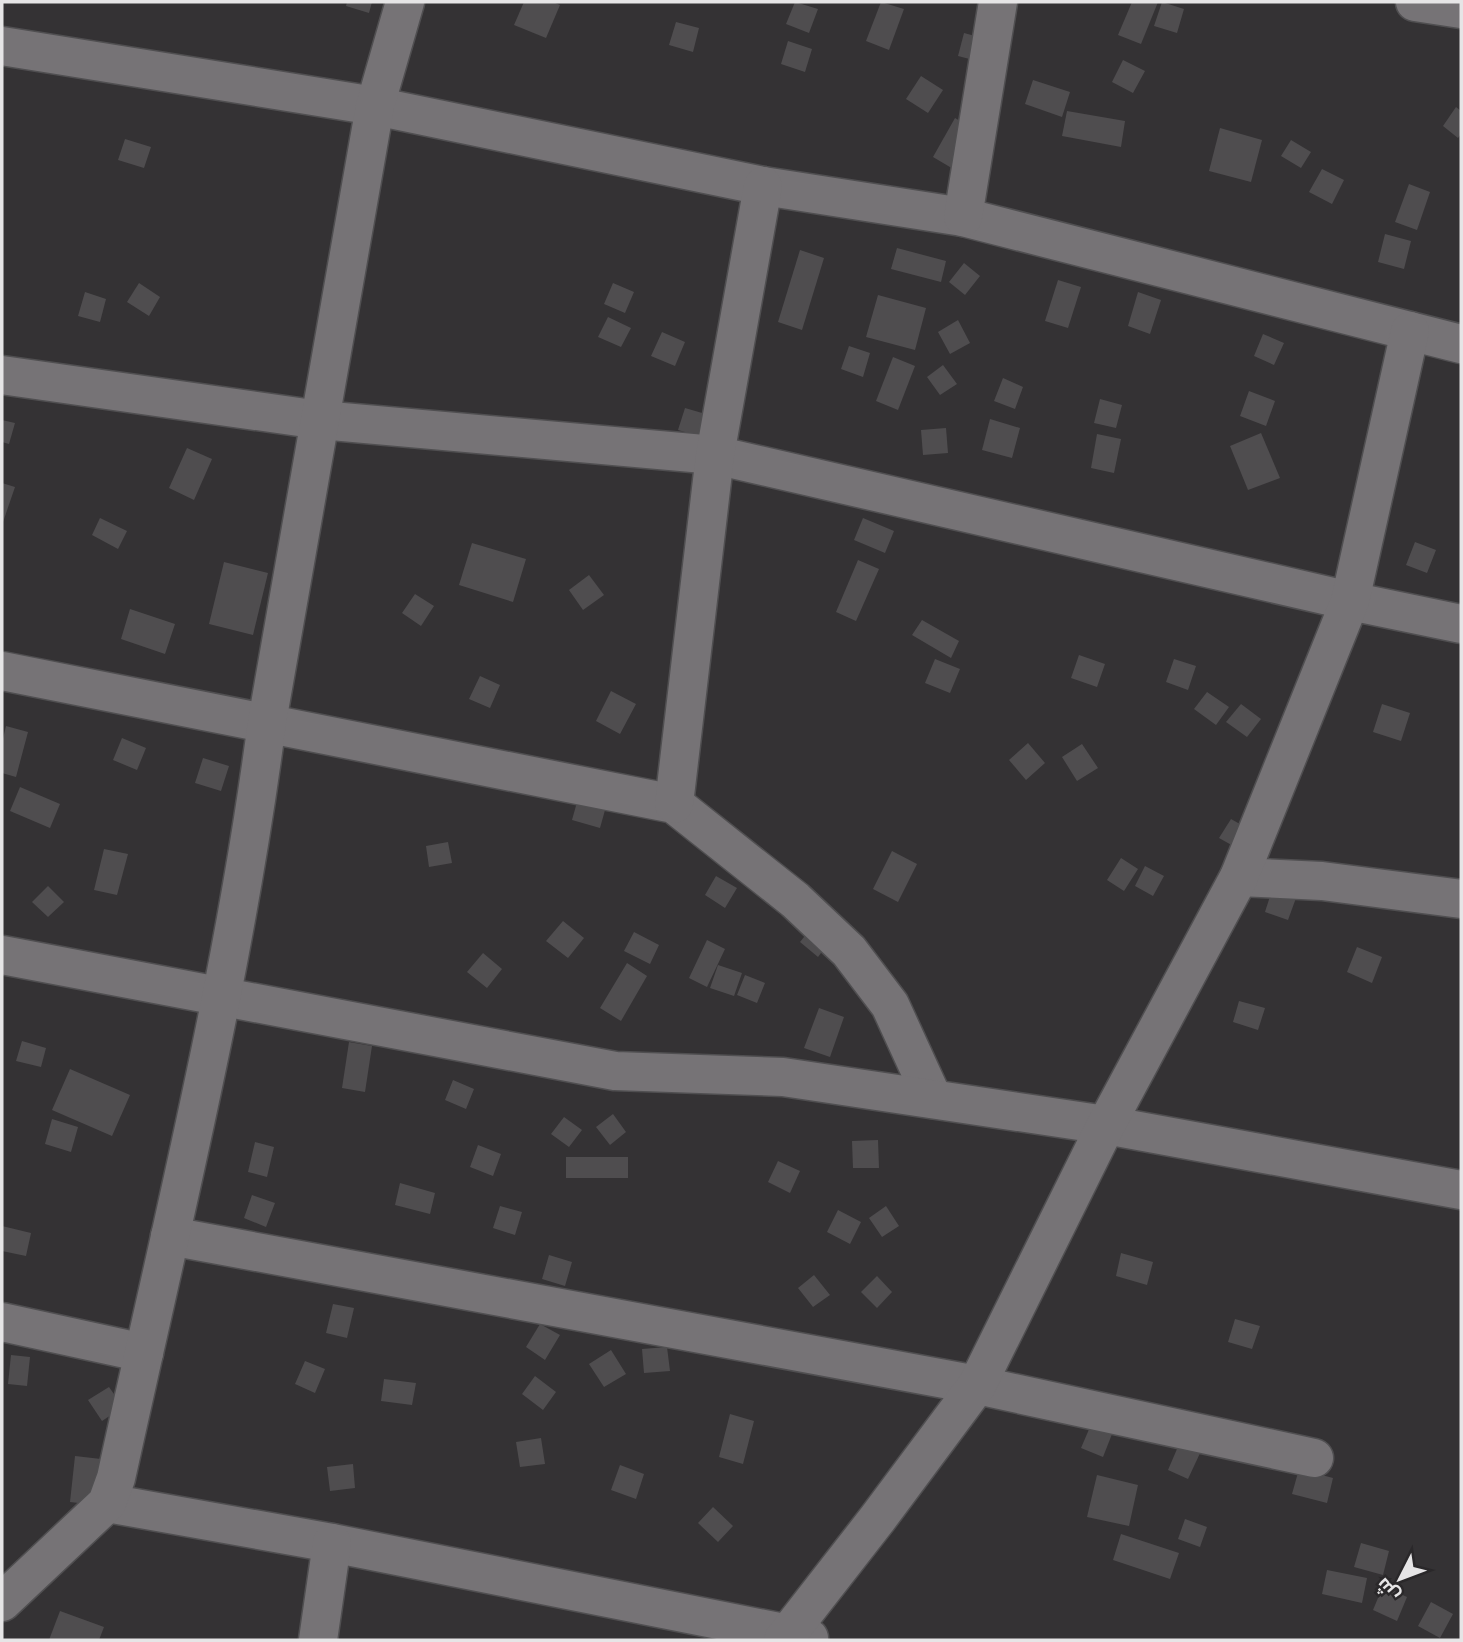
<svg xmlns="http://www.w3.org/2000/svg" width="1463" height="1642" font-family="'Varela Round',Cairo,sans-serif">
<rect width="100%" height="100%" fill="#343234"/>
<!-- building -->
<g fill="#4f4d4f">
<path d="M 347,2 L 372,2 L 369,13 L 346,6 Z"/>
<path d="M 524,2 L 553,2 L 560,5 L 546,38 L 514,25 Z"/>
<path d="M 795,2 L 818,9 L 809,33 L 786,24 Z"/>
<path d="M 881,2 L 904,9 L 889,50 L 866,41 Z"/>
<path d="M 1132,2 L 1158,2 L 1141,44 L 1118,35 Z"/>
<path d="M 1162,2 L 1184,9 L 1177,33 L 1154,26 Z"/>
<path d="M 676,22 L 699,28 L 693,52 L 669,45 Z"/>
<path d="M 964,33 L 990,40 L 985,63 L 958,56 Z"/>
<path d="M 788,41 L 812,49 L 805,72 L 781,64 Z"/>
<path d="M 1123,60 L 1145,71 L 1133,93 L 1112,82 Z"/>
<path d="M 921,76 L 943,90 L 928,113 L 906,99 Z"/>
<path d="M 1033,80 L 1070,92 L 1062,117 L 1025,104 Z"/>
<path d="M 1456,107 L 1461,111 L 1461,134 L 1458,138 L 1443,126 Z"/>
<path d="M 1067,111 L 1125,121 L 1121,147 L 1062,136 Z"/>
<path d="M 955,118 L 977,131 L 955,170 L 933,157 Z"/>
<path d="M 1220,128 L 1262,140 L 1251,182 L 1209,171 Z"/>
<path d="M 125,139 L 151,147 L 144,168 L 118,160 Z"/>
<path d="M 1291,140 L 1311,152 L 1301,168 L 1281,156 Z"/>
<path d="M 1322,169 L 1344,180 L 1332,204 L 1309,192 Z"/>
<path d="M 1409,184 L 1430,192 L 1417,230 L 1395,222 Z"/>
<path d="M 1385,234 L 1411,241 L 1404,269 L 1378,262 Z"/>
<path d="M 897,248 L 946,261 L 941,282 L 891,269 Z"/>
<path d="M 800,250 L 824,258 L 802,330 L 778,322 Z"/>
<path d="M 964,263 L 980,276 L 965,295 L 949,282 Z"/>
<path d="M 1058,280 L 1081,287 L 1068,328 L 1045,321 Z"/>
<path d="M 139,283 L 160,297 L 149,316 L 127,302 Z"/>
<path d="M 613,283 L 634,292 L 625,313 L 604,304 Z"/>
<path d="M 85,292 L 106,299 L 100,322 L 78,316 Z"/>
<path d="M 1138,292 L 1161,300 L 1150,334 L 1128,326 Z"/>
<path d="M 878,295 L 926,308 L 915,350 L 866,337 Z"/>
<path d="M 608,317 L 631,328 L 621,347 L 598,337 Z"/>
<path d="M 958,320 L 970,343 L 950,354 L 938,332 Z"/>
<path d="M 662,332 L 685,342 L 675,366 L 651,356 Z"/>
<path d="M 1263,334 L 1284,343 L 1274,365 L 1254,356 Z"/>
<path d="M 849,346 L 870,353 L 863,377 L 841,369 Z"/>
<path d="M 893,357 L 915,366 L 898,410 L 876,401 Z"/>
<path d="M 943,365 L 957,384 L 940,395 L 927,377 Z"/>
<path d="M 1003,378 L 1023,387 L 1015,409 L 994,401 Z"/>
<path d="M 1249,391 L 1275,401 L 1266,426 L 1240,416 Z"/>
<path d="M 1100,399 L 1122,405 L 1116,428 L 1094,423 Z"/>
<path d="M 685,408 L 709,415 L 703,437 L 678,430 Z"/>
<path d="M 990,419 L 1020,428 L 1012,458 L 982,450 Z"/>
<path d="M 2,420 L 15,423 L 9,444 L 2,442 Z"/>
<path d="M 946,428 L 948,453 L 923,455 L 921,430 Z"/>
<path d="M 1261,433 L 1280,478 L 1248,490 L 1230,446 Z"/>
<path d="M 1097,434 L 1121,439 L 1114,473 L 1091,468 Z"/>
<path d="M 187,448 L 212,459 L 194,500 L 169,488 Z"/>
<path d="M 2,483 L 15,487 L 2,525 Z"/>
<path d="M 100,518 L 127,531 L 118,549 L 92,535 Z"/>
<path d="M 863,518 L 894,531 L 885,553 L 854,540 Z"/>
<path d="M 1415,542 L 1436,550 L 1427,573 L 1406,565 Z"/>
<path d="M 472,543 L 526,559 L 513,602 L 459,585 Z"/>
<path d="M 858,560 L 879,569 L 856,621 L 836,612 Z"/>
<path d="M 224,562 L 268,573 L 253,635 L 209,624 Z"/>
<path d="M 589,575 L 604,595 L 583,610 L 569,590 Z"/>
<path d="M 415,594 L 434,606 L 421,626 L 402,613 Z"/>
<path d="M 130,609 L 175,624 L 165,654 L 121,639 Z"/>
<path d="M 922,620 L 959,641 L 951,658 L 912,635 Z"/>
<path d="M 1079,655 L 1105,664 L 1097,687 L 1071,678 Z"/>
<path d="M 935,659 L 960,669 L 950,693 L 925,683 Z"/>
<path d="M 1174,659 L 1196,666 L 1188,690 L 1166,682 Z"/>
<path d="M 480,676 L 500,685 L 490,708 L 469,699 Z"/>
<path d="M 611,691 L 636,704 L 620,734 L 596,721 Z"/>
<path d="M 1207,692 L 1229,707 L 1216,725 L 1194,709 Z"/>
<path d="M 1241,704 L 1261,719 L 1247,737 L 1226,722 Z"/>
<path d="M 1382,704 L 1410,713 L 1401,741 L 1373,732 Z"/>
<path d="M 6,726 L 28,732 L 16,777 L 2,773 L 2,743 Z"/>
<path d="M 122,738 L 146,748 L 137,770 L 113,760 Z"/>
<path d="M 1028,743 L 1045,763 L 1026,780 L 1009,760 Z"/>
<path d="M 1082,744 L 1098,768 L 1077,781 L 1062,757 Z"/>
<path d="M 203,758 L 229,766 L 221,791 L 195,783 Z"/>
<path d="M 20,787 L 60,804 L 50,828 L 10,811 Z"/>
<path d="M 579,795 L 607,803 L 600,828 L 572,820 Z"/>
<path d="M 1231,819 L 1247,828 L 1235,847 L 1219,838 Z"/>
<path d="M 448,842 L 452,863 L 429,867 L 426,846 Z"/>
<path d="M 104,849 L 128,854 L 117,895 L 94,890 Z"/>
<path d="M 892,851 L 917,864 L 898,902 L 873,889 Z"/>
<path d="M 1121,858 L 1138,869 L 1124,891 L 1107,880 Z"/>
<path d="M 1145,866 L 1164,876 L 1153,896 L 1135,886 Z"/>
<path d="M 716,876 L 737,888 L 725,908 L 705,895 Z"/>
<path d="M 48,886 L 64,902 L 48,917 L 32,902 Z"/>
<path d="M 1272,890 L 1296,898 L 1288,920 L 1265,912 Z"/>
<path d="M 563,921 L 584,938 L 568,958 L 546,941 Z"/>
<path d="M 812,927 L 830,941 L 818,957 L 800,942 Z"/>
<path d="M 634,932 L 659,945 L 650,964 L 624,951 Z"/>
<path d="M 707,940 L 725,949 L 707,987 L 689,978 Z"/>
<path d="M 1357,947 L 1382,957 L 1372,983 L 1347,972 Z"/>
<path d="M 483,953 L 502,969 L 487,988 L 467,972 Z"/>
<path d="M 627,963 L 647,976 L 621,1021 L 600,1008 Z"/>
<path d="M 718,965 L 742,973 L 734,996 L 710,988 Z"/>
<path d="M 745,975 L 765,983 L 757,1003 L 737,995 Z"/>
<path d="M 1239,1001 L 1265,1008 L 1258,1030 L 1233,1022 Z"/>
<path d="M 819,1008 L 844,1017 L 830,1057 L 804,1048 Z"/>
<path d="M 22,1041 L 46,1048 L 41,1067 L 16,1061 Z"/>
<path d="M 349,1042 L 372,1046 L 365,1092 L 342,1088 Z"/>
<path d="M 70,1069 L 130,1095 L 112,1136 L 52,1110 Z"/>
<path d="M 453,1080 L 474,1089 L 466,1109 L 445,1100 Z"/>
<path d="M 613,1114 L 626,1132 L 610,1145 L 596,1127 Z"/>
<path d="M 564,1117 L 582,1130 L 569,1147 L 551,1134 Z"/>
<path d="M 52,1119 L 78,1127 L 71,1152 L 45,1144 Z"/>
<path d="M 878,1140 L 879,1168 L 853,1168 L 852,1141 Z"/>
<path d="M 255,1142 L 274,1147 L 267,1177 L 248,1172 Z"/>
<path d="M 478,1145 L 501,1154 L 493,1176 L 470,1167 Z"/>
<rect x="566" y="1157" width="62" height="21"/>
<path d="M 778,1161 L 800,1171 L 790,1193 L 768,1182 Z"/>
<path d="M 400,1183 L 435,1193 L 430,1214 L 395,1205 Z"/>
<path d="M 252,1195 L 275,1203 L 266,1227 L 244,1218 Z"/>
<path d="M 500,1206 L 522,1212 L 515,1235 L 493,1228 Z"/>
<path d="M 886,1206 L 899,1226 L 882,1237 L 869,1218 Z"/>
<path d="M 838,1210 L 861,1222 L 850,1244 L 827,1232 Z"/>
<path d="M 2,1226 L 31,1233 L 26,1256 L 2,1251 Z"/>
<path d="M 1121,1253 L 1153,1262 L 1147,1285 L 1116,1276 Z"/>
<path d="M 549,1255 L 572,1262 L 565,1286 L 542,1279 Z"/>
<path d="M 814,1275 L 830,1295 L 813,1307 L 798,1288 Z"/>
<path d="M 877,1276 L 892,1292 L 877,1308 L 861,1292 Z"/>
<path d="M 333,1304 L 354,1308 L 347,1338 L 326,1333 Z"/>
<path d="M 1235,1319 L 1260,1326 L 1252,1349 L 1228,1342 Z"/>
<path d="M 540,1324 L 560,1335 L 545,1360 L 526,1347 Z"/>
<path d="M 667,1347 L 670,1371 L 644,1373 L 642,1349 Z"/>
<path d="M 611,1350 L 626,1374 L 604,1387 L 589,1364 Z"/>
<path d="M 11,1355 L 30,1357 L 27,1386 L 8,1384 Z"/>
<path d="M 305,1361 L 325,1369 L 315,1393 L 295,1384 Z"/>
<path d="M 535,1376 L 556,1392 L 543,1410 L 522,1394 Z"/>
<path d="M 384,1379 L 416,1383 L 412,1405 L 381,1401 Z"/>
<path d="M 109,1387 L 123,1407 L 102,1421 L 88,1400 Z"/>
<path d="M 730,1414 L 754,1421 L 743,1464 L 719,1457 Z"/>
<path d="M 1093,1420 L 1114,1429 L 1103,1457 L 1081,1448 Z"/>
<path d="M 541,1438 L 545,1464 L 520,1467 L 516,1442 Z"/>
<path d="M 1180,1442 L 1201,1451 L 1188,1479 L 1168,1470 Z"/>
<path d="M 75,1456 L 101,1459 L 96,1505 L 70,1502 Z"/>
<path d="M 353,1464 L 355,1488 L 330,1491 L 327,1467 Z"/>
<path d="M 620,1465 L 644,1474 L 636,1499 L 611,1490 Z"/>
<path d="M 1299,1469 L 1333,1478 L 1327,1503 L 1292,1494 Z"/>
<path d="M 1097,1475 L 1138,1485 L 1129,1526 L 1087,1517 Z"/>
<path d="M 713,1507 L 733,1526 L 718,1542 L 698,1523 Z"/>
<path d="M 1185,1519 L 1207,1527 L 1200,1547 L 1178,1539 Z"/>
<path d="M 1121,1534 L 1179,1553 L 1170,1579 L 1113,1560 Z"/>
<path d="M 1361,1543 L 1389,1551 L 1383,1575 L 1354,1567 Z"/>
<path d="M 1327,1570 L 1367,1578 L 1362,1603 L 1322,1594 Z"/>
<path d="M 1383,1586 L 1407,1597 L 1397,1621 L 1373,1610 Z"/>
<path d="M 1431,1602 L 1453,1614 L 1440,1638 L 1418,1626 Z"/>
<path d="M 60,1611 L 104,1627 L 99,1640 L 49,1640 Z"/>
</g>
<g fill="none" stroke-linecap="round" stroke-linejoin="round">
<!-- minor casing -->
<g stroke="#504f51" stroke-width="41">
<g id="minor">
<path d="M 1415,2 L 1461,9"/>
<path d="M 2,46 L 375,106 L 763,186 L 963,217 L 1461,344"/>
<path d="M 963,217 L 998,2"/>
<path d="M 2,375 L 320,420 L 715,455 L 1350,601 L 1461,624"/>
<path d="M 2,671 L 674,804 L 795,900 L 849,951 L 890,1005 L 933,1099"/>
<path d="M 674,804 L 715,455 L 763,186"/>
<path d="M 1239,877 L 1322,881 L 1461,899"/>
<path d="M 2,955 L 615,1071 L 783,1077 L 1106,1125 L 1461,1190"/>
<path d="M 170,1236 L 977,1385 L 1314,1458"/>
<path d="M 2,1322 L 144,1353"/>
<path d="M 107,1503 L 332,1543 L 809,1638"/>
<path d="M 2,1602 L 107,1503 L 116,1478 C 171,1227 234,977 267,722 L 375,106 L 405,2"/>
<path d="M 318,1640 L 332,1543"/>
<path d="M 783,1640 L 878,1518 L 977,1385 L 1106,1125 L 1239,877 L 1350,601 L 1410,331"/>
</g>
</g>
<!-- minor -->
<use href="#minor" stroke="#767376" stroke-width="38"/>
</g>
<!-- border -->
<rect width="1463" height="1642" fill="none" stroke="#e6e5e6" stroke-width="7"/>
<!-- north arrow -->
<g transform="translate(1400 1579) rotate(228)" stroke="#2a282a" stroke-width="5" paint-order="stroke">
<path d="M0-5L12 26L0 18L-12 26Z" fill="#e6e5e6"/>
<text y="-10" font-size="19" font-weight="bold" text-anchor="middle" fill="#e6e5e6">ش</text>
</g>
</svg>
